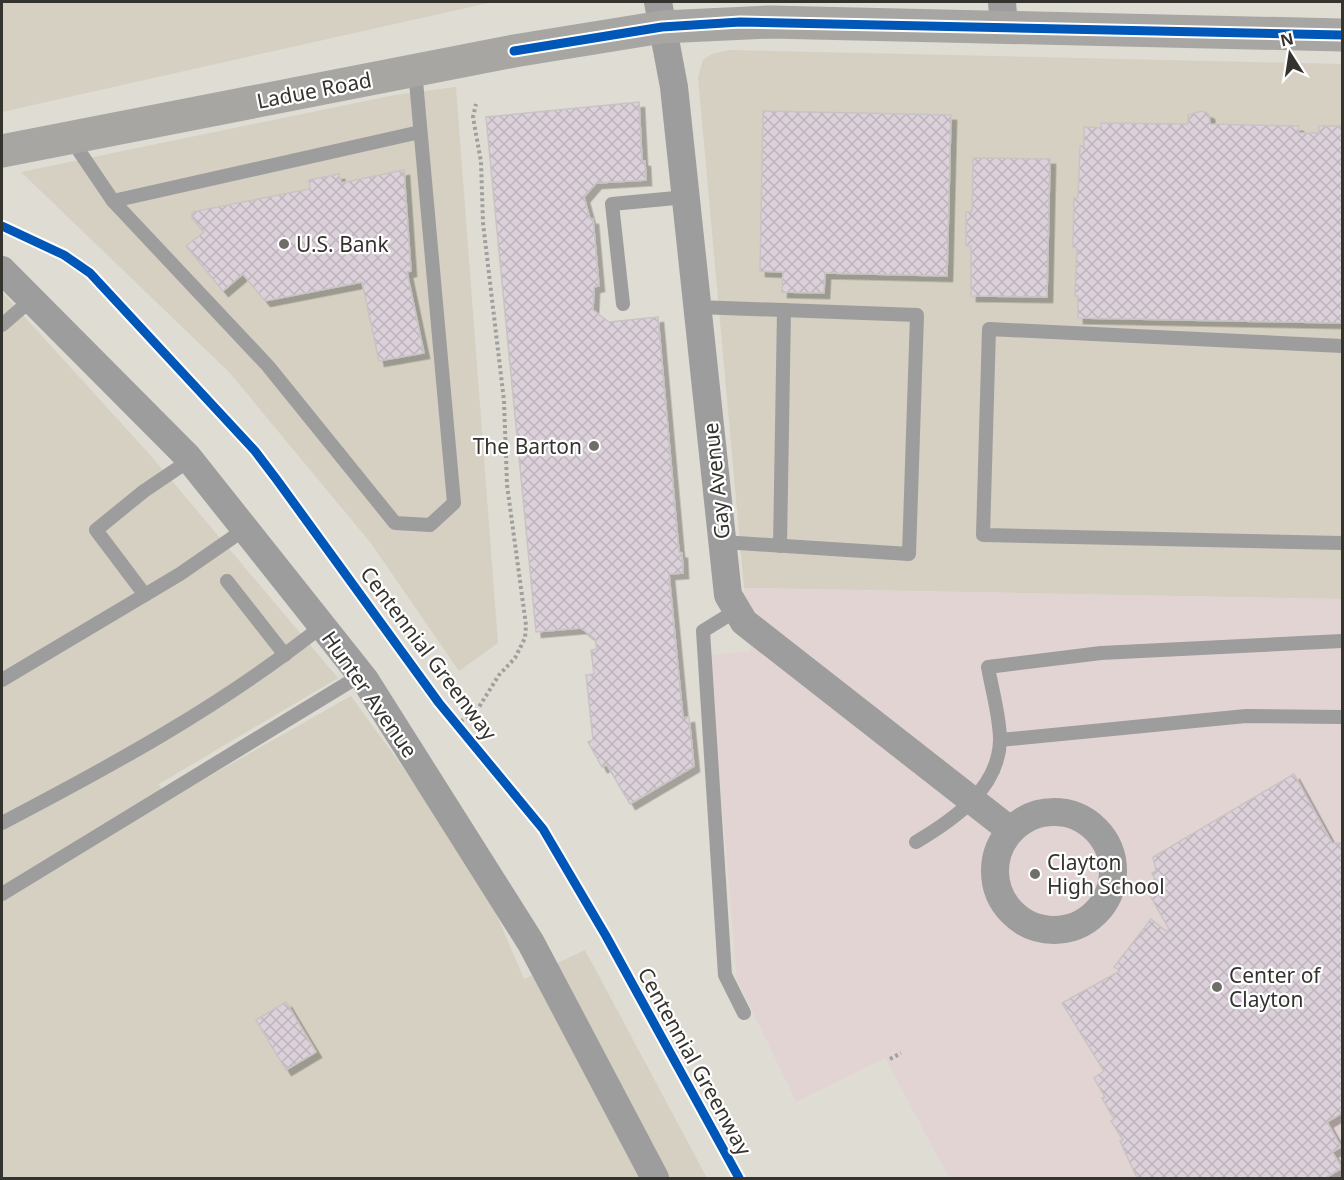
<svg xmlns="http://www.w3.org/2000/svg" width="1344" height="1180" font-family="'Noto Sans',sans-serif">
<defs>
<pattern id="building-cross-hatch" width="8" height="8" patternUnits="userSpaceOnUse" patternTransform="scale(1.5)"><rect width="8" height="8" fill="#dcd1da"/><path d="M0 0l8 8M0 8l8-8" fill="none" stroke="#bdb4bb"/></pattern>
<filter id="shadow"><feDropShadow dx="5.5" dy="5.5" stdDeviation="0" flood-color="#0004"/></filter>
</defs>
<rect width="100%" height="100%" fill="#dfdcd4"/>
<!-- built -->
<g fill="#d5d0c2">
<path d="M 2,2 L 493,2 L 2,112 Z"/>
<path d="M 730,50 L 1342,64 L 1342,599 L 744,588 L 698,77 L 703,60 L 712,54 Z"/>
<path d="M 456,87 L 498,643 L 459,671 L 370,542 L 229,372 L 21,172 L 395,95 Z"/>
<path d="M 2,292 L 151,456 L 338,678 L 159,784 L 167,800 L 351,696 L 404,769 L 490,899 L 524,979 L 585,950 L 707,1178 L 2,1178 Z"/>
</g>
<!-- education -->
<path fill="#e3d4d4" d="M 744,588 L 1342,599 L 1342,1178 L 949,1178 L 885,1058 L 796,1102 L 737,979 L 709,655 L 750,651 Z"/>
<!-- building -->
<g fill="url(#building-cross-hatch)" stroke="#c7c4c3" stroke-width="1.5" filter="url(#shadow)">
<path d="M 639,102 L 642,161 L 645,161 L 646,180 L 596,183 L 584,197 L 590,219 L 593,219 L 599,286 L 594,287 L 593,310 L 609,322 L 658,317 L 679,552 L 682,553 L 683,573 L 669,574 L 683,718 L 689,717 L 694,766 L 630,804 L 607,765 L 602,767 L 588,742 L 593,740 L 586,675 L 594,674 L 591,650 L 597,649 L 595,639 L 581,628 L 536,632 L 486,117 Z"/>
<path d="M 763,111 L 951,115 L 947,276 L 825,273 L 824,293 L 782,292 L 783,272 L 760,271 Z"/>
<path d="M 1202,111 L 1209,114 L 1210,124 L 1298,126 L 1299,133 L 1319,133 L 1319,126 L 1342,126 L 1342,323 L 1078,318 L 1078,296 L 1075,296 L 1077,248 L 1073,247 L 1074,198 L 1078,198 L 1080,146 L 1084,146 L 1084,127 L 1101,128 L 1101,123 L 1188,124 L 1188,115 Z"/>
<path d="M 973,158 L 1050,159 L 1047,297 L 971,296 L 971,246 L 966,246 L 966,212 L 972,212 Z"/>
<path d="M 404,170 L 411,271 L 407,272 L 424,353 L 379,361 L 362,282 L 265,301 L 243,274 L 223,291 L 186,246 L 204,232 L 192,218 L 192,212 L 310,189 L 309,180 L 339,174 L 341,183 Z"/>
<path d="M 1294,774 L 1332,843 L 1342,843 L 1342,1113 L 1327,1122 L 1341,1147 L 1332,1152 L 1342,1168 L 1325,1178 L 1137,1178 L 1120,1141 L 1123,1140 L 1111,1121 L 1114,1119 L 1102,1098 L 1105,1097 L 1094,1078 L 1104,1071 L 1062,1003 L 1120,971 L 1114,967 L 1151,919 L 1167,932 L 1169,929 L 1144,885 L 1155,879 L 1152,873 L 1156,871 L 1153,857 Z"/>
<path d="M 286,1002 L 316,1052 L 286,1070 L 256,1020 Z"/>
</g>
<g fill="none" stroke-linecap="round" stroke-linejoin="round">
<!-- path -->
<g stroke="#9fa09d" stroke-width="4" stroke-dasharray="3 3" stroke-linecap="butt">
<path d="M 456,725 L 479,707 L 499,675 L 515,658 L 525,638 L 526,625 L 507,485 L 504,401 L 483,223 L 481,162 L 473,117 L 476,104"/>
<path d="M 890,1059 L 901,1053"/>
</g>
<!-- service -->
<g stroke="#9e9d9d" stroke-width="14">
<path d="M 71,139 L 113,201 L 268,366 L 395,523 L 430,525 L 454,503 L 415,70"/>
<path d="M 113,201 L 420,132"/>
<path d="M 623,304 L 612,204 L 686,197"/>
<path d="M 697,307 L 917,315 L 909,554 L 723,542"/>
<path d="M 2,325 L 31,300"/>
<path d="M 1342,346 L 989,329 L 983,535 L 1342,543"/>
<path d="M 780,546 L 784,310"/>
<path d="M 227,581 L 285,655"/>
<path d="M 145,595 L 96,530 L 144,491 L 190,460"/>
<path d="M 737,610 L 703,631 L 725,975 L 744,1013"/>
<path d="M 2,680 L 180,574 L 245,529"/>
<path d="M 1000,740 L 1246,716 L 1342,717"/>
<path d="M 2,823 C 113,765 223,705 322,626"/>
<path d="M 916,842 C 953,820 999,789 1000,740 C 1000,717 992,690 988,667 L 1101,653 L 1342,641"/>
<path d="M 2,894 L 361,675"/>
</g>
<!-- minor -->
<g stroke="#9e9d9d" stroke-width="28">
<path d="M 658,2 L 674,87 L 728,595 L 744,622 L 1010,830"/>
<path d="M 1002,2 L 1004,27"/>
<path d="M 2,270 L 187,456 L 365,680 L 531,943 L 655,1178"/>
<circle cx="1054" cy="871" r="59"/>
</g>
<!-- secondary -->
<path stroke="#a7a6a3" stroke-width="33" d="M 2,151 L 514,51 L 662,27 L 770,22 L 1342,35"/>
<!-- cycleway casing -->
<g stroke="#fff" stroke-width="13">
<g id="cycleway">
<path d="M 514,51 L 662,27 L 740,22 L 1342,35"/>
<path d="M 2,226 L 64,255 L 90,273 L 255,451 L 277,480 L 439,703 L 543,829 L 606,936 L 739,1178"/>
</g>
</g>
<!-- cycleway -->
<use href="#cycleway" stroke="#0057b8" stroke-width="9"/>
</g>
<!-- markers -->
<g fill="#706e68" stroke="#fff" stroke-width="2">
<circle cx="284" cy="244" r="6"/>
<circle cx="594" cy="446" r="6"/>
<circle cx="1035" cy="874" r="6"/>
<circle cx="1217" cy="987" r="6"/>
</g>
<g text-anchor="middle" dominant-baseline="central" stroke-width="4.5" stroke-linejoin="round" paint-order="stroke">
<!-- street labels -->
<g font-size="21" fill="#35332e" stroke="#fff">
<text transform="translate(314 90) rotate(-11)">Ladue Road</text>
<text transform="translate(716 481) rotate(-96)">Gay Avenue</text>
<text transform="translate(429 653) rotate(53)">Centennial Greenway</text>
<text transform="translate(370 694) rotate(55)">Hunter Avenue</text>
<text transform="translate(695 1061) rotate(61)">Centennial Greenway</text>
</g>
<!-- poi labels -->
<g font-size="21" fill="#35332e" stroke="#fff" text-anchor="start">
<text x="296" y="244">U.S. Bank</text>
<text x="582" y="446" text-anchor="end">The Barton</text>
<text x="1047" y="862">Clayton<tspan x="1047" dy="24">High School</tspan></text>
<text x="1229" y="975">Center of<tspan x="1229" dy="24">Clayton</tspan></text>
</g>
</g>
<!-- border -->
<rect width="1344" height="1180" fill="none" stroke="#35332e" stroke-width="6"/>
<!-- north arrow -->
<g transform="translate(1290 54) rotate(348)" stroke="#ffffff" stroke-width="4.5" paint-order="stroke">
<path d="M0-4.5L10 22L0 15L-10 22Z" fill="#35332e"/>
<text y="-9" font-size="16" font-weight="bold" text-anchor="middle" fill="#35332e">N</text>
</g>
</svg>
